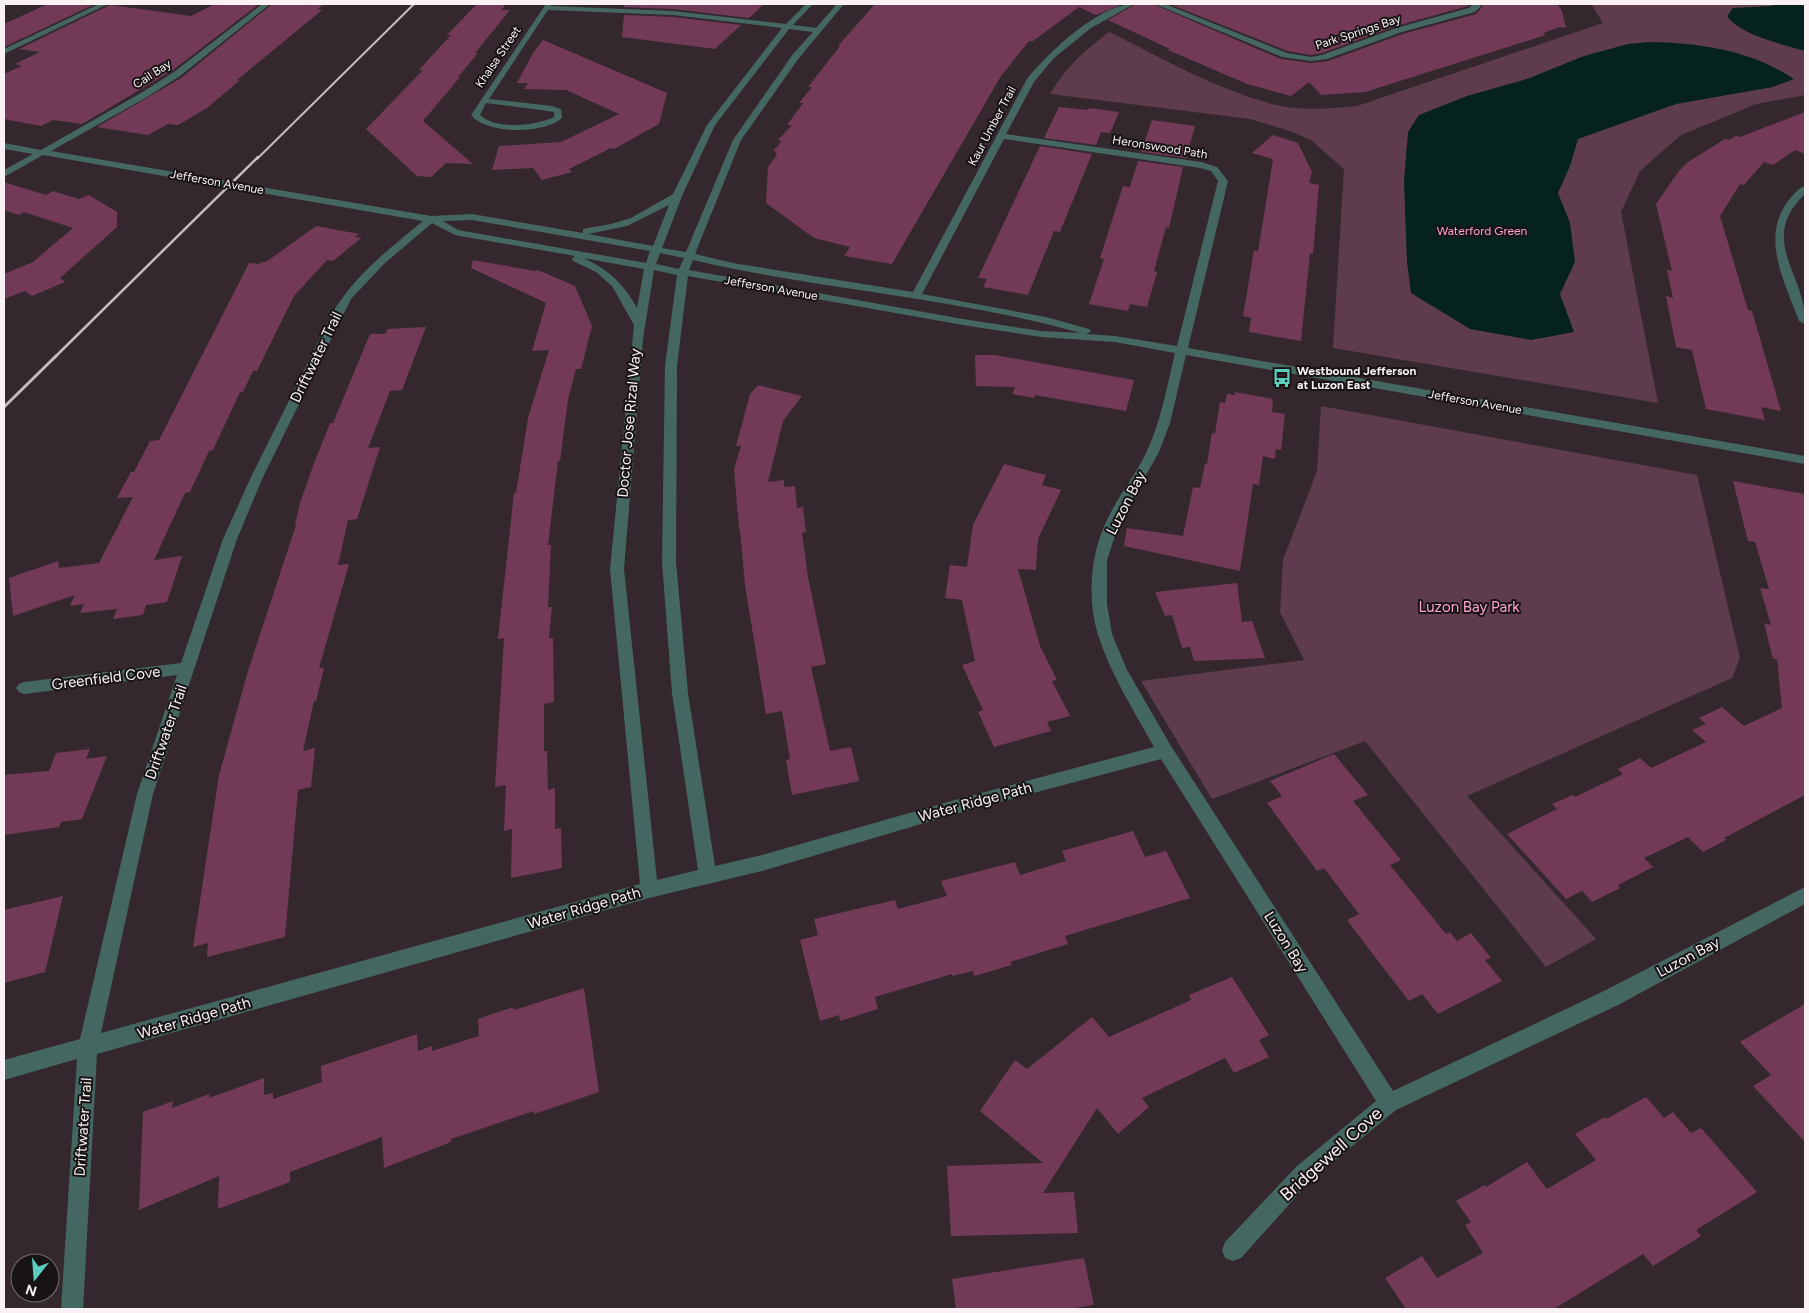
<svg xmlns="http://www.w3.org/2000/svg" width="1809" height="1313" font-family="Figtree,sans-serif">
<rect width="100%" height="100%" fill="#34282e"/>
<!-- green -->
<g fill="#5e3c4d">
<path d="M 1591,4 L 1805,4 L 1805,95 L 1756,104 L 1681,135 L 1640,171 L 1621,212 L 1658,403 L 1333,348 L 1344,169 L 1311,140 L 1287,130 L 1250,119 L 1050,94 C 1068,65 1082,53 1109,32 C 1164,59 1220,92 1281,106 C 1302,111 1335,108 1357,106 L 1603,23 Z"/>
<path d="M 1321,406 L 1697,475 L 1740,658 L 1732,678 L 1467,796 L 1596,939 L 1546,967 L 1365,741 L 1212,799 L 1141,681 L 1304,660 L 1280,612 L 1283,560 L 1317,471 Z"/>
</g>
<!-- water -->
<g fill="#05221e">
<path d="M 1778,4 L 1805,4 L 1805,51 C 1782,44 1740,35 1727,16 L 1733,8 L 1771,6 Z"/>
<path d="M 1649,42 C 1701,43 1750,50 1794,79 L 1773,87 L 1676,104 L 1578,139 L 1570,166 L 1558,193 L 1570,223 L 1575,262 L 1560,294 L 1574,332 L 1531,340 L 1470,329 L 1411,293 L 1407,262 L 1404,181 L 1408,132 L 1419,115 L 1467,96 L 1527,79 L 1584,56 L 1628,44 Z"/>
</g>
<!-- building -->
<g fill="#733a58">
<path d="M 48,4 L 95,4 L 4,47 L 4,24 Z"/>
<path d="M 215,4 L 259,4 L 173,70 L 82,124 L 53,120 L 41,126 L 4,119 L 4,74 L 22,66 L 15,64 L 40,52 L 19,49 L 110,5 L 191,16 Z"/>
<path d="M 272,4 L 324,4 L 317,9 L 322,10 L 237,80 L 240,80 L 207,108 L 178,125 L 168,124 L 148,135 L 97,127 L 181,78 Z"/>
<path d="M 477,4 L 506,4 L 501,10 L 510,10 L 475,53 L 478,53 L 458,77 L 460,77 L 423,121 L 473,164 L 446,163 L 431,177 L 417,176 L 366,129 L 423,70 L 419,70 L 451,35 L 447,35 Z"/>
<path d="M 624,4 L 764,4 L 749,18 L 673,9 L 624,7 Z"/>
<path d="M 875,4 L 1123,4 L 1096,15 L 1079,7 L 1033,41 L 1029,41 L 1001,76 L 892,264 L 844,256 L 850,247 L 814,238 L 766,203 L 768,167 L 777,155 L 775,155 L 777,152 L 773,151 L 782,141 L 778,140 L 792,125 L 787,125 L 803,103 L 799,103 L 812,87 L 808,87 L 840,46 L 838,46 Z"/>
<path d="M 1136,4 L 1153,4 L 1281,59 L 1311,63 L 1328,61 L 1403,34 L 1476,14 L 1482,7 L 1481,4 L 1557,4 L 1562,11 L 1566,28 L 1560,27 L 1543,33 L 1546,35 L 1365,92 L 1321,95 L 1309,82 L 1291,96 L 1247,84 L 1168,50 L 1170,49 L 1108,20 Z"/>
<path d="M 1169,4 L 1471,4 L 1468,6 L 1396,26 L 1322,53 L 1311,55 L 1288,51 Z"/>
<path d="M 624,15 L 673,17 L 741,25 L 715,49 L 622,37 Z"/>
<path d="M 543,40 L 667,93 L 659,124 L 614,149 L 611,148 L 569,169 L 572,172 L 542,180 L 533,168 L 492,170 L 499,146 L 561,142 L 619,114 L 566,90 L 524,89 L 528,83 L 517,83 L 533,53 Z"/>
<path d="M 1059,107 L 1088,110 L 1089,108 L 1119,112 L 1110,133 L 1101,132 L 1096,145 L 1044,138 Z"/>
<path d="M 1805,112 L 1805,154 L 1795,150 L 1773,165 L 1764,162 L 1744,185 L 1740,184 L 1720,216 L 1748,310 L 1752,311 L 1781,411 L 1761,407 L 1765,420 L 1706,409 L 1692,350 L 1676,347 L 1666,296 L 1673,298 L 1667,270 L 1672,271 L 1656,204 L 1679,171 L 1688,162 L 1725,139 L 1729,140 L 1736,136 L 1740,137 Z"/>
<path d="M 1152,120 L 1195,126 L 1186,158 L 1141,152 Z"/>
<path d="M 1273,135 L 1298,143 L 1312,172 L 1309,183 L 1319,185 L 1313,254 L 1310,253 L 1301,341 L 1249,332 L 1251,318 L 1243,316 L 1254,250 L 1258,251 L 1273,159 L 1252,153 Z"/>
<path d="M 1040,146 L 1092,154 L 1060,232 L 1054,231 L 1028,295 L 983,287 L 987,279 L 978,278 Z"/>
<path d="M 1138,161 L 1183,167 L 1169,228 L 1166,227 L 1154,271 L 1157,272 L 1147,307 L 1130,304 L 1128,311 L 1089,304 L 1104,259 L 1100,258 L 1123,186 L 1130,187 Z"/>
<path d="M 4,182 L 46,195 L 53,191 L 79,199 L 89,195 L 117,212 L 117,227 L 60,278 L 65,282 L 32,296 L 25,291 L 4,299 L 4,274 L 33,262 L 73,228 L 24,212 L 19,215 L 4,210 Z"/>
<path d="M 316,226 L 359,234 L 355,237 L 361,238 L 333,261 L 327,260 L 294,296 L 257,371 L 253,371 L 243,392 L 240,392 L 213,450 L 209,451 L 190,492 L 185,493 L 154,560 L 182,556 L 167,602 L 146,605 L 143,615 L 113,619 L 117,609 L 80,613 L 84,604 L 70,606 L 75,595 L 13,616 L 9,578 L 58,561 L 59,568 L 99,563 L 133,497 L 117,498 L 131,472 L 134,472 L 150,441 L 159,440 L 249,263 L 259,264 L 262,262 L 266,262 Z"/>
<path d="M 473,260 L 535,271 L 538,270 L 575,286 L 592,326 L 581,369 L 576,369 L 568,400 L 560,461 L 558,461 L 548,545 L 551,545 L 548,607 L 552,607 L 549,638 L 553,638 L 554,702 L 544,704 L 544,751 L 547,751 L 548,790 L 555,788 L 555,829 L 561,828 L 562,868 L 511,878 L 512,829 L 504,831 L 506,785 L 495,787 L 504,638 L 498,639 L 514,493 L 516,493 L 528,418 L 549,350 L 532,351 L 546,303 L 471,268 Z"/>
<path d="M 426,327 L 402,390 L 390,391 L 368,448 L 380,447 L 357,519 L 348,520 L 338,565 L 349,564 L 319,668 L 324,668 L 316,701 L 314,701 L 303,751 L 315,748 L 311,787 L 298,790 L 285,937 L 207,957 L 208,943 L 193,947 L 219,775 L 248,671 L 296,525 L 295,525 L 300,503 L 313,466 L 330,423 L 333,423 L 370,334 L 385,334 L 388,329 Z"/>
<path d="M 975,355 L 995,355 L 1134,380 L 1126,411 L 1035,395 L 1034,398 L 1012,394 L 1015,387 L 976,386 Z"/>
<path d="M 758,385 L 802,396 L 783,421 L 768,482 L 784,480 L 784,487 L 795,486 L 797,508 L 803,507 L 806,532 L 802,533 L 808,577 L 826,664 L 811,667 L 830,751 L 851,747 L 859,781 L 792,795 L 786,760 L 790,759 L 782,711 L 766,714 L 745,585 L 740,529 L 739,529 L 734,469 L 741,446 L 736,446 L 750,394 Z"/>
<path d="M 1235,392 L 1273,399 L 1272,412 L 1285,414 L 1281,450 L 1276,449 L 1275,459 L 1263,456 L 1259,485 L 1253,484 L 1240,571 L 1124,546 L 1127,528 L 1183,536 L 1193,487 L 1200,488 L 1205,464 L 1207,464 L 1212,433 L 1215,434 L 1220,402 L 1225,403 L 1227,394 L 1235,395 Z"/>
<path d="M 1004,464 L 1046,475 L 1042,485 L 1061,490 L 1038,539 L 1036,570 L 1018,569 L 1040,646 L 1057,680 L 1052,681 L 1070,716 L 1047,722 L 1051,731 L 994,747 L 978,712 L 983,710 L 962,665 L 975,661 L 962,600 L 945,598 L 950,565 L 967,567 L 973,525 Z"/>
<path d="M 1733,481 L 1805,494 L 1805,795 L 1724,838 L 1726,840 L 1703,852 L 1688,837 L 1644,858 L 1653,867 L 1618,885 L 1620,888 L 1592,902 L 1582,891 L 1566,899 L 1507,834 L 1557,809 L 1552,804 L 1573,795 L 1575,797 L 1623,774 L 1618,769 L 1640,758 L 1651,768 L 1706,742 L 1692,730 L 1706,724 L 1699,718 L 1722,707 L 1744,726 L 1782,708 L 1777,659 L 1773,659 L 1764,623 L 1771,625 L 1760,588 L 1769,589 L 1755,542 L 1748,541 Z"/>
<path d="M 1237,583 L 1242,622 L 1252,621 L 1265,658 L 1194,661 L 1190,647 L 1182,648 L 1172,615 L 1165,616 L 1155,592 Z"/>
<path d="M 90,749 L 86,759 L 107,756 L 82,819 L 61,822 L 59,827 L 4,835 L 4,775 L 49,771 L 56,753 Z"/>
<path d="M 1334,754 L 1368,795 L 1353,801 L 1401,860 L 1390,865 L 1446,934 L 1450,932 L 1457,941 L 1471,933 L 1491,958 L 1485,960 L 1502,981 L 1438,1014 L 1422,994 L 1409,1001 L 1372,953 L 1347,920 L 1359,914 L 1324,868 L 1317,871 L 1267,803 L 1282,796 L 1270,781 Z"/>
<path d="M 1133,831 L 1145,857 L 1166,851 L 1190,898 L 1065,936 L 1068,944 L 1010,962 L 1012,965 L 974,976 L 973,971 L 952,976 L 952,974 L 875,997 L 878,1009 L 840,1021 L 839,1015 L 820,1021 L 800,940 L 818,935 L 814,919 L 895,900 L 898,909 L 947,896 L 941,881 L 1015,862 L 1020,875 L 1066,861 L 1062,851 Z"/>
<path d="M 63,896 L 45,972 L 4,983 L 4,910 Z"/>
<path d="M 1232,977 L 1269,1035 L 1259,1040 L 1269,1057 L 1234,1073 L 1225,1058 L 1142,1098 L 1149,1107 L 1118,1134 L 1097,1108 L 1043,1193 L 1074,1192 L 1078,1233 L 951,1236 L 947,1166 L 1043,1163 L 980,1111 L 1015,1060 L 1027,1069 L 1092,1017 L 1109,1037 L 1191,1000 L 1189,995 Z"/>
<path d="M 584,988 L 599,1092 L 534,1114 L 534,1111 L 451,1139 L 451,1142 L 384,1168 L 382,1137 L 290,1172 L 290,1182 L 218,1209 L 219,1176 L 139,1210 L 143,1112 L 173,1101 L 172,1108 L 209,1094 L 209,1098 L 264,1078 L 264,1095 L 273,1093 L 273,1099 L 322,1082 L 321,1066 L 417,1034 L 418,1051 L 432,1046 L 432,1051 L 479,1036 L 478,1019 L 513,1007 L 514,1010 Z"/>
<path d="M 1805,1004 L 1805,1142 L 1753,1086 L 1771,1075 L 1740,1042 Z"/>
<path d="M 1646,1097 L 1664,1118 L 1673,1112 L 1691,1133 L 1701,1128 L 1757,1192 L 1696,1230 L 1701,1236 L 1653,1266 L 1643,1254 L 1554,1309 L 1406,1309 L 1385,1278 L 1422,1256 L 1437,1278 L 1483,1253 L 1465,1225 L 1471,1222 L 1456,1201 L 1485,1185 L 1486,1187 L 1527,1162 L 1547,1189 L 1596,1160 L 1575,1134 L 1605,1117 L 1606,1119 Z"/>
<path d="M 1084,1258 L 1094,1305 L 1068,1309 L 956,1309 L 952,1279 Z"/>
</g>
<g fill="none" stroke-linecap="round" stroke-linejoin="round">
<!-- minor -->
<g fill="#456762" fill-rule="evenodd">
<path d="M 99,4 L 108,4 L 4,54 L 4,49 Z"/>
<path d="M 262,4 L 270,4 L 180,76 L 147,97 L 51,151 L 431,216 L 472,214 L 583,233 L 583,229 L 611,224 L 631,218 L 673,194 L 707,125 L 782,28 L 673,15 L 548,10 L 489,99 L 552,106 L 561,109 L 562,118 C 544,134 487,135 471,115 L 546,4 L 552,4 L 551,6 L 673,11 L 786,24 L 806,4 L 813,4 L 793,25 L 816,28 L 837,4 L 844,4 L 799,58 L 741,140 L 695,254 L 733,263 L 913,292 L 1027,79 C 1048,53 1099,4 1134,4 L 1091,28 L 1054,58 L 1034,82 L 1006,134 L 1201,162 L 1217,167 L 1228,181 L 1188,348 L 1805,456 L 1805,464 L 1186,355 L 1170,423 L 1159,452 L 1120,521 L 1107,560 L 1107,604 L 1112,634 L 1127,670 L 1171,746 L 1393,1091 L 1604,991 L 1805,887 L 1805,904 L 1618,1005 L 1396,1110 L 1311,1180 L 1241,1258 L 1233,1261 L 1225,1258 L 1222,1250 L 1225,1242 L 1297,1166 L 1376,1101 L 1161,759 L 955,814 L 762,871 L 649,898 L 97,1054 L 83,1309 L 61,1309 L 77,1059 L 4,1080 L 4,1060 L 80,1039 L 137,794 L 177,675 L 24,694 L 19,692 L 16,688 L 19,684 L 24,682 L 181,663 L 223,539 L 251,477 L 333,312 C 356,274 389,249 423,221 L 43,155 L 4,177 L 4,170 L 33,154 L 4,149 L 4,143 L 41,150 L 141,93 L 174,72 ZM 789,29 L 813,32 L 793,54 L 733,140 L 686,252 L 662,248 L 682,196 L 715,125 ZM 486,103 L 548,111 L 554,112 L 554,117 C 535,126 496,130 480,115 ZM 1004,139 L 1200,168 L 1211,171 L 1218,181 L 1177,346 L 1115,336 L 1087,334 L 1091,331 L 1089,329 L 1046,317 L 922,294 ZM 669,205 L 653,246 L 588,234 L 627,226 ZM 472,220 L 650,251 L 646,263 L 458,230 L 443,221 ZM 432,223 L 455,235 L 575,256 L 572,259 L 573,261 L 596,272 L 612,286 L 634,325 L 610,569 L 640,884 L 101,1033 L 153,794 L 237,539 L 263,477 L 351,299 L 384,264 ZM 660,253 L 684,258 L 679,269 L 656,264 ZM 583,258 L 644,269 L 637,308 C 624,284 608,269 583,258 ZM 693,260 C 821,290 954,297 1081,333 L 1041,331 L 963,319 L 689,270 ZM 654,270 L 677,275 L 665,366 L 662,562 L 672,693 L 698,870 L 657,880 L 624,569 L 643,339 ZM 688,276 L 963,325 L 1041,337 L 1115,342 L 1175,353 C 1167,386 1161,421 1147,451 C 1136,475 1118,496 1107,520 C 1090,554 1087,599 1098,635 C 1111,675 1134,711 1154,747 L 955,800 L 762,855 L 715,866 L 688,693 L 676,562 L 677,366 Z"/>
<path d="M 1155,4 L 1165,4 L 1287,53 L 1311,57 L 1322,55 L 1396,28 L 1469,8 L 1473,4 L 1479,4 L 1481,6 L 1475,12 L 1402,32 L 1327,59 L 1311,61 L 1282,57 Z"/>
<path d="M 1805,186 L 1805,194 C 1756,240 1808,277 1805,324 L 1799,321 C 1785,282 1760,239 1788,201 C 1793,195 1798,188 1805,186 Z"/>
</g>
<!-- rail-far2 -->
<path stroke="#c4bbbf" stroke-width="2" d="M 257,159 L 414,4"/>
<!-- rail-far1 -->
<path stroke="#c4bbbf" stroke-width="2.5" d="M 55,357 L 258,157"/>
<!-- rail -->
<path stroke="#c4bbbf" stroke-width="3" d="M 4,407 L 56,356"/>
</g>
<!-- icons -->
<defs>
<g id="bus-bare" transform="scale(1.5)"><path d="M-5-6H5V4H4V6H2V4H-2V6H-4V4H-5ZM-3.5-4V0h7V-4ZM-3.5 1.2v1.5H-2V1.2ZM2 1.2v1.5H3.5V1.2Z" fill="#59cebe" stroke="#181315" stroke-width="2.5" paint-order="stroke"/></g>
</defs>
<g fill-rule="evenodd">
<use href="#bus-bare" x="1282" y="378"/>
</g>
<g text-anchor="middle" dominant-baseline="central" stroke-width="4" stroke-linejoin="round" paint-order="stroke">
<!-- far-street labels -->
<g font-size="12" fill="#f9f1f4" stroke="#181315">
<text transform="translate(1358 32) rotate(-18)">Park Springs Bay</text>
<text transform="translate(498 57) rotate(-56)">Khalsa Street</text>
<text transform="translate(152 74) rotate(-33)">Cail Bay</text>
<text transform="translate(992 126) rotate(-62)">Kaur Umber Trail</text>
<text transform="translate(1160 147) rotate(9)">Heronswood Path</text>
<text transform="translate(217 182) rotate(10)">Jefferson Avenue</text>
<text transform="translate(771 288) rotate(10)">Jefferson Avenue</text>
<text transform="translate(1475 402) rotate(10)">Jefferson Avenue</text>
</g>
<!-- far-park labels -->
<g font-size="12" fill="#fda3d0" stroke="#181315">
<text x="1482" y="231">Waterford Green</text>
</g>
<!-- far-poi labels -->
<g font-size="12" font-weight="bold" fill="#f9f1f4" stroke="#181315" text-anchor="start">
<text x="1297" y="371">Westbound Jefferson<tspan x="1297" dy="14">at Luzon East</tspan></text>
</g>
<!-- street labels -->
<g font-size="15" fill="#f9f1f4" stroke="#181315">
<text transform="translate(316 357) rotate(-64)">Driftwater Trail</text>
<text transform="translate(629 423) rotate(-85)">Doctor Jose Rizal Way</text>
<text transform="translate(1126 503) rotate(-63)">Luzon Bay</text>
<text transform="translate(106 678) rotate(-7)">Greenfield Cove</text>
<text transform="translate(166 732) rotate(-71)">Driftwater Trail</text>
<text transform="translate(975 802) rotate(-15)">Water Ridge Path</text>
<text transform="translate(584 908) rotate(-16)">Water Ridge Path</text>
<text transform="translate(1286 942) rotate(58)">Luzon Bay</text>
<text transform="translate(1688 957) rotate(-28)">Luzon Bay</text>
<text transform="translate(194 1018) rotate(-16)">Water Ridge Path</text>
<text transform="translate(83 1127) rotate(-86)">Driftwater Trail</text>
</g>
<!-- park labels -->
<g font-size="15" fill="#fda3d0" stroke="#181315">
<text x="1469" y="607">Luzon Bay Park</text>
</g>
<!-- near-street labels -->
<g font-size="18" fill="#f9f1f4" stroke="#181315">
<text transform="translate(1331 1154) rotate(-42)">Bridgewell Cove</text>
</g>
</g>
<!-- border -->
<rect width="1809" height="1313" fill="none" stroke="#f9f1f4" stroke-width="10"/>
<!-- north arrow -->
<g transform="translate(35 1278) rotate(197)"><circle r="24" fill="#181315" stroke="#726c6e"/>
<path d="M0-4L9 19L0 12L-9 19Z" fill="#59cebe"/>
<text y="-8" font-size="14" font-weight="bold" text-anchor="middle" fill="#f9f1f4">N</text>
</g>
</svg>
